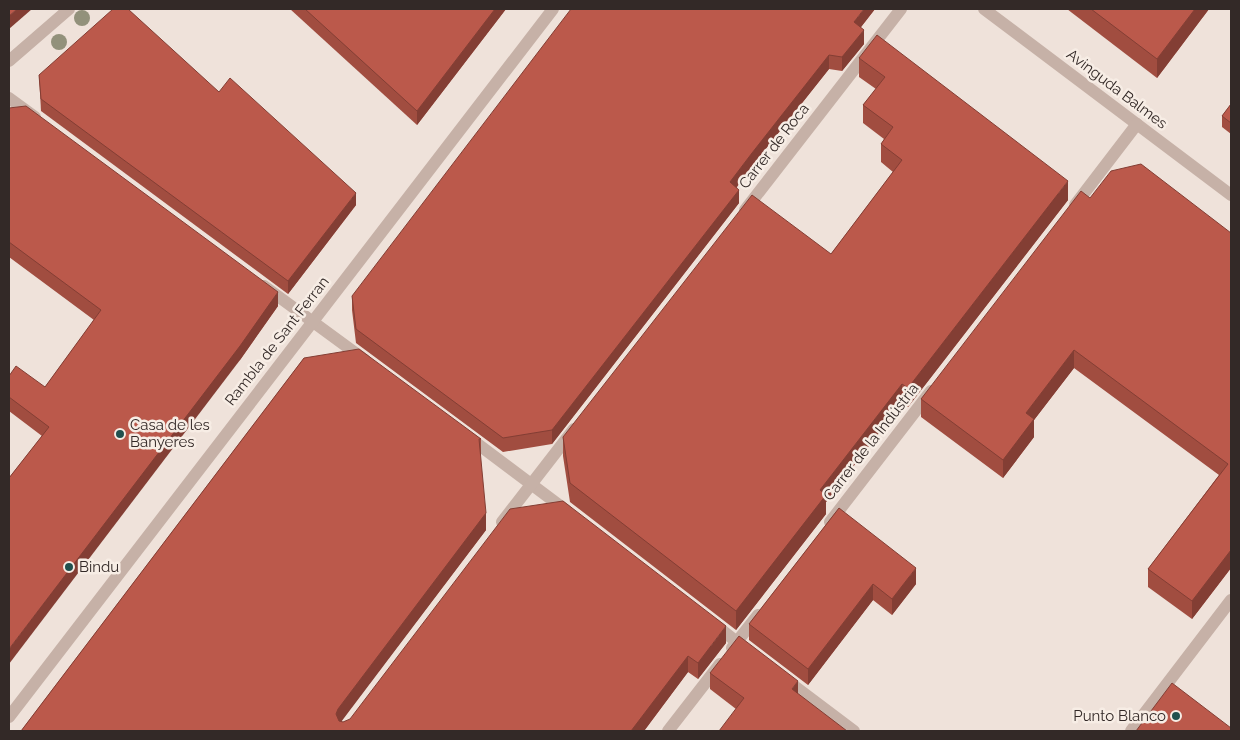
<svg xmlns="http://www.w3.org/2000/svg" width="1240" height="740" font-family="Raleway,sans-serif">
<rect width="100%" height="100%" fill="#efe2da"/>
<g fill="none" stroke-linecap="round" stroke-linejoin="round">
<!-- minor -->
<g stroke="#c6b1a7" stroke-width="12">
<path d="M 984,9 L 1231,195"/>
<path d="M 9,61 L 69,9"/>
<path d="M 9,98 L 35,117"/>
<path d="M 1075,205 L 1137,124"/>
<path d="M 745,210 L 901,9"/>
<path d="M 264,286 L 365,360"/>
<path d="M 467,436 L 567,511"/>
<path d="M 502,522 L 574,429"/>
<path d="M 830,522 L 931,391"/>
<path d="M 714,624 L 747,650"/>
<path d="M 732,648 L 758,615"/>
<path d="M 785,679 L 854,731"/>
<path d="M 9,717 L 553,9"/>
<path d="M 668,731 L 720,664"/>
<path d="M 1131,731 L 1231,600"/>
</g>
</g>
<!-- trees -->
<g fill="#92917b">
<circle cx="82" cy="18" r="8"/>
<circle cx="59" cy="42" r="8"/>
</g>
<!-- wall -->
<g fill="#a14d40">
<path d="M 290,9 L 506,9 L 417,125 Z"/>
<path d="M 875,9 L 861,27 L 864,44 L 842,71 L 829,69 L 752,166 L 737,187 L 739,203 L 552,444 L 503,452 L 356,343 L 352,310 L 352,296 Z"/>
<path d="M 1067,9 L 1209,9 L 1157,78 Z"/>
<path d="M 859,58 L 1068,200 L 908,407 L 902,403 L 826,502 L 826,514 L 736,630 L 570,502 L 563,456 L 563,437 L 831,254 L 893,172 L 881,162 L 881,144 L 884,139 L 863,123 L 863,105 L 876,89 L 859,77 Z"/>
<path d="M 39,75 L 219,92 L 356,205 L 288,294 L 41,111 Z"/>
<path d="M 1231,104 L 1231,134 L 1222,127 L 1222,116 Z"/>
<path d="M 9,108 L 278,306 L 240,360 L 9,478 L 42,436 L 9,411 L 9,376 L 45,387 L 94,320 L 9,257 Z"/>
<path d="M 1090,198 L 1231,233 L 1231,568 L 1192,619 L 1148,587 L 1148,569 L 1219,475 L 1074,368 L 1034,420 L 1034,437 L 1003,478 L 921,417 L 921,399 Z"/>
<path d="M 304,358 L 481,439 L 481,455 L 480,456 L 486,530 L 341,721 L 343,722 L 726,643 L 698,679 L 688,672 L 644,731 L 21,731 Z"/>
<path d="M 839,508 L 916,584 L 892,615 L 873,600 L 808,685 L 749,640 L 749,624 Z"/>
<path d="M 710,673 L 798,694 L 736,709 L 710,689 Z"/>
</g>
<!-- shaded-wall -->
<g fill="#833e34">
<path d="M 17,9 L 32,9 L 9,29 L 9,16 Z"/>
<path d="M 495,9 L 506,9 L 417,125 L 417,111 Z"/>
<path d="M 864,9 L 875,9 L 854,36 L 854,22 Z"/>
<path d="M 1195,9 L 1209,9 L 1157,78 L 1157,59 Z"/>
<path d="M 864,30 L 864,44 L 842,71 L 842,57 Z"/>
<path d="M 829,55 L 829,69 L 752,166 L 730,196 L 730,182 L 752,153 Z"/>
<path d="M 1068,181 L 1068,200 L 908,407 L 908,388 Z"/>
<path d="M 739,190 L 739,203 L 552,444 L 552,430 Z"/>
<path d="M 356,193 L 356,205 L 288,294 L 288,281 Z"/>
<path d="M 278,292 L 278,306 L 240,360 L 9,664 L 9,649 Z"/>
<path d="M 1074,350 L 1074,368 L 1034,420 L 1034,437 L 1003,478 L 1003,460 L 1026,413 Z"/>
<path d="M 902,384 L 902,403 L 826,502 L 826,514 L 736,630 L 736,611 L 820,490 Z"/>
<path d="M 486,513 L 486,530 L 338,726 L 336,714 L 338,709 Z"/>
<path d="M 1231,550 L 1231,568 L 1192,619 L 1192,601 Z"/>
<path d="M 916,568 L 916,584 L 892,615 L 892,599 Z"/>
<path d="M 873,584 L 873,600 L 808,685 L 808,669 Z"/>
<path d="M 726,626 L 726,643 L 698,679 L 698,663 Z"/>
<path d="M 688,656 L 688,672 L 644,731 L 631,731 Z"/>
<path d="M 798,681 L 798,698 L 792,689 Z"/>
</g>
<!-- building -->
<g fill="#bb594b" stroke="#833e34">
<path d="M 9,9 L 17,9 L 9,16 Z"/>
<path d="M 113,9 L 128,9 L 219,92 L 230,78 L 356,193 L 288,281 L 41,99 L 39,75 Z"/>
<path d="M 305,9 L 495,9 L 417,111 Z"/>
<path d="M 571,9 L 864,9 L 854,22 L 864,30 L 842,57 L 829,55 L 752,153 L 730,182 L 739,190 L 552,430 L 503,438 L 356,329 L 352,296 Z"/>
<path d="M 1091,9 L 1195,9 L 1157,59 Z"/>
<path d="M 877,35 L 1068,181 L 908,388 L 902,384 L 820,490 L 826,495 L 736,611 L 570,483 L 563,437 L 752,195 L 831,254 L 902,160 L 881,144 L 893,127 L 863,105 L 885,77 L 859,58 Z"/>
<path d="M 1231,104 L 1231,123 L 1222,116 Z"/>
<path d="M 26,106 L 278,292 L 240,346 L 9,649 L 9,478 L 49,427 L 9,397 L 9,376 L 16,366 L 45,387 L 101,310 L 9,242 L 9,108 Z"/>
<path d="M 1141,164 L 1231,233 L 1231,550 L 1192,601 L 1148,569 L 1228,464 L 1074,350 L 1026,413 L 1034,419 L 1003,460 L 921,399 L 1081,191 L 1090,198 L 1111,171 Z"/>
<path d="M 359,349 L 481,439 L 479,439 L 486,513 L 338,709 L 336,714 L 339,721 L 343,722 L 350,719 L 510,509 L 563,501 L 726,626 L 698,663 L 688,656 L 631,731 L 21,731 L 304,358 Z"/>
<path d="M 839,508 L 916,568 L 892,599 L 873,584 L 808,669 L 749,624 Z"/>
<path d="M 739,636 L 798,681 L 792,689 L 847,731 L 719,731 L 744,698 L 710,673 Z"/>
<path d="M 1172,683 L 1231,728 L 1231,731 L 1136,731 Z"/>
</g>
<!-- markers -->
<g fill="#20504e" stroke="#f7ede5" stroke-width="2">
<circle cx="120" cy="434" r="5"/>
<circle cx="69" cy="567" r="5"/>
<circle cx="1176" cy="716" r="5"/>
</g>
<g text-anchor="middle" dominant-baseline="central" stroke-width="5" stroke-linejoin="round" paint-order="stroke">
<!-- street labels -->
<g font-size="15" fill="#332927" stroke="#f7ede5">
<text transform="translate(1117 89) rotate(37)">Avinguda Balmes</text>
<text transform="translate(774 146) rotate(-52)">Carrer de Roca</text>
<text transform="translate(277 341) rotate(-52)">Rambla de Sant Ferran</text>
<text transform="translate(871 442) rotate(-52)">Carrer de la Indústria</text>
</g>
<!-- poi labels -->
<g font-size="15" fill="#332927" stroke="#f7ede5" text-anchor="start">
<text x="130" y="425">Casa de les<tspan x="130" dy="17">Banyeres</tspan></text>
<text x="79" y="567">Bindu</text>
<text x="1166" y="716" text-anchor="end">Punto Blanco</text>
</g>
</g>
<!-- border -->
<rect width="1240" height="740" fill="none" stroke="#332927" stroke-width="20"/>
</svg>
